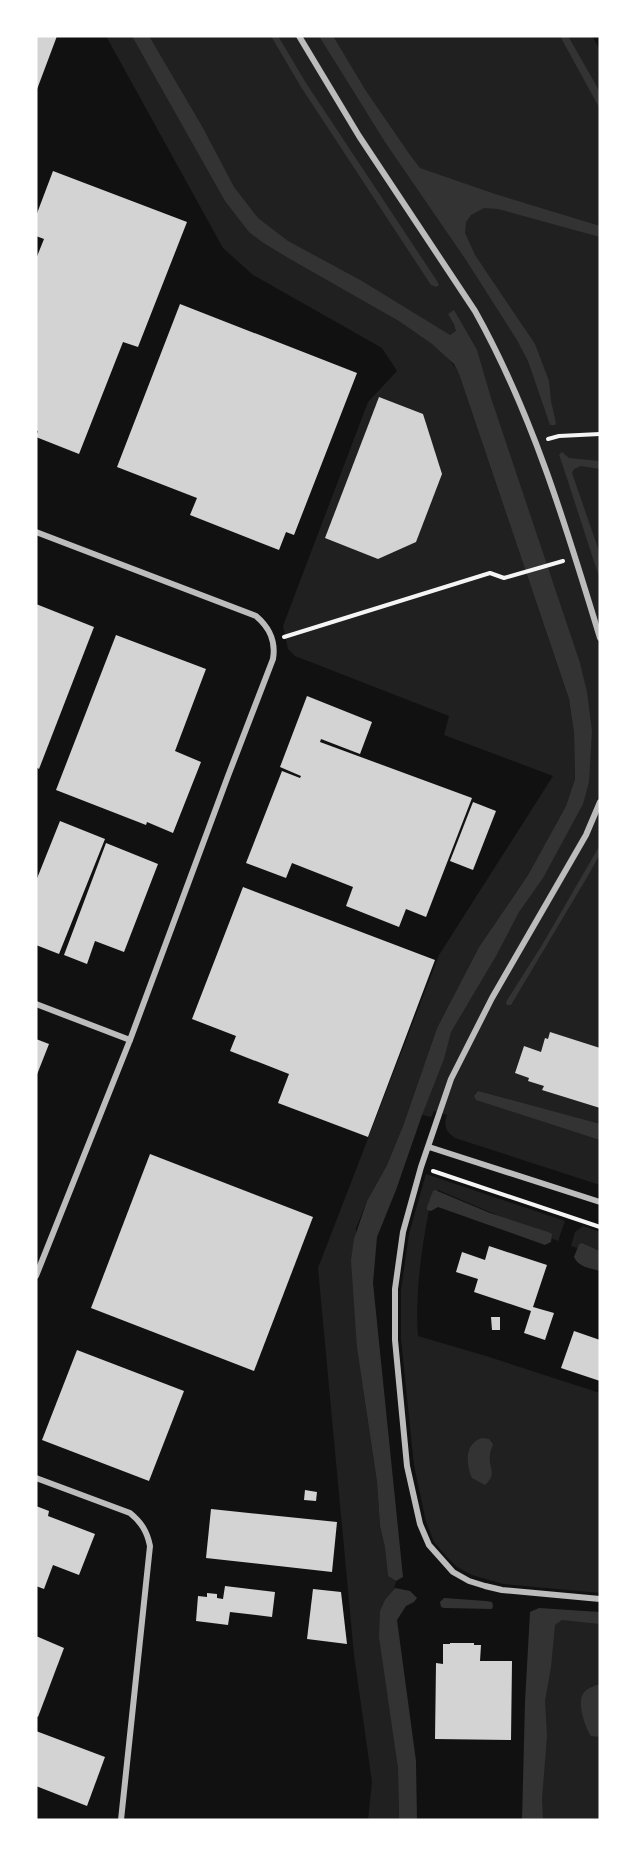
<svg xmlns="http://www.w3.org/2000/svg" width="636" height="1856" font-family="'Roboto Serif',serif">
<rect width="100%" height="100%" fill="#111"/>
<!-- green -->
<g fill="#202020">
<path d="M 106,36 L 592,36 L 600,50 L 600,1185 L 455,1138 C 446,1132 443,1125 447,1115 L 434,1111 L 431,1117 L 422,1115 L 424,1108 L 413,1105 L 519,894 L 576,794 L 575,707 L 458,361 L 406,326 C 425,339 449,353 459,374 L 569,699 L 574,733 L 575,779 L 566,806 L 528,875 L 479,947 L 437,1028 L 403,1126 L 387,1165 L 367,1201 L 356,1228 L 357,1348 L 377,1482 L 380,1526 L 385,1548 L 388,1576 L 396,1581 C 395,1591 385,1601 380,1611 L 398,1768 L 399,1820 L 368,1820 L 372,1782 L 354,1655 L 318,1268 L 439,955 L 553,776 L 444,735 L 449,716 L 295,656 L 288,649 L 283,626 L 368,402 L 397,371 L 382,348 L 253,275 L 223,248 Z"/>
<path d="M 426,1174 L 565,1221 L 558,1241 L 438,1190 L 427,1210 L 429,1210 C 421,1252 415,1294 418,1336 L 486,1356 L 600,1393 L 600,1593 L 503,1584 L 472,1575 L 457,1567 L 447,1557 L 434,1542 L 426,1522 L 414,1465 L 401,1339 L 401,1290 L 409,1234 Z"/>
<path d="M 583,1226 L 600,1232 L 600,1251 L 582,1243 L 579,1244 L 577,1248 L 571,1246 L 575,1232 Z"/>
<path d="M 539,1615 L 600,1618 L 600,1820 L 533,1820 Z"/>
</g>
<!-- water -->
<g fill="#333">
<path d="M 132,36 L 149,36 L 203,128 L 234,187 L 258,218 L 288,241 L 362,281 L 450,335 L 456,331 L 454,324 L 448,314 L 454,310 L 477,350 L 491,398 L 580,663 L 587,692 L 592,731 L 589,782 L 583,804 L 543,878 L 519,912 L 496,956 L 451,1032 L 444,1059 L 422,1115 L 396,1190 L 377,1237 L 373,1283 L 403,1577 L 396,1581 L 388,1576 L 385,1548 L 380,1526 L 377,1482 L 357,1348 L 351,1260 L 354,1239 L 367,1201 L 387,1165 L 403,1126 L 437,1028 L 479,947 L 528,875 L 566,806 L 575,779 L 574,733 L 569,699 L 459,374 L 454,364 L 432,344 L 399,321 L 290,259 L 262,242 L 249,232 L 225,201 Z"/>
<path d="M 271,36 L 278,36 L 306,83 L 437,281 L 439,285 L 436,287 L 431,285 L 301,87 Z"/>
<path d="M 319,36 L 333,36 L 366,91 L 410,155 L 420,168 L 495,194 L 600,226 L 600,237 L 498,209 L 484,208 L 471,215 L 466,222 L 465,233 L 475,255 L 535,344 L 549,381 L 551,401 L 556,423 L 555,425 L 550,425 L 528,361 L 517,340 L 466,260 L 385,142 Z"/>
<path d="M 560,36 L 568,36 L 600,92 L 600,109 Z"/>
<path d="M 562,452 L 569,458 L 600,461 L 600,469 L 581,466 L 574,469 L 572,473 L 600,554 L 600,580 L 561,460 L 559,455 Z"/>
<path d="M 600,845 L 600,854 L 589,874 L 511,1005 L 507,1005 L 506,1002 L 542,945 Z"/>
<path d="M 478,1091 L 600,1124 L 600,1140 L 476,1100 L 474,1096 Z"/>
<path d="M 435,1190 L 490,1213 L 548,1232 L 552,1234 L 551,1242 L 545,1245 L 438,1207 L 431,1211 L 427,1210 L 427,1207 L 433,1191 Z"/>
<path d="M 582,1243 L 600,1251 L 600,1271 C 590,1268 578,1267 574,1257 L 579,1244 Z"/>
<path d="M 482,1438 L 489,1439 L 493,1444 C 492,1448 490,1451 490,1455 C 488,1468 498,1474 485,1485 L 472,1478 C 466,1463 464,1444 482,1438 Z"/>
<path d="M 395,1588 L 410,1591 L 417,1598 L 414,1602 L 406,1606 L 397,1620 L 416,1761 L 417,1820 L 399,1820 L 398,1768 L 379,1637 L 380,1611 L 385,1600 Z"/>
<path d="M 444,1598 L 486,1601 L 492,1602 L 493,1606 L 492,1609 L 444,1608 L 441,1607 L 440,1602 Z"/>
<path d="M 539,1608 L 600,1612 L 600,1624 L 562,1620 L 555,1625 L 551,1667 L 545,1701 L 547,1736 L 542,1799 L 543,1820 L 522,1820 L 525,1702 L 530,1612 Z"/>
<path d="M 600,1684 L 600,1737 L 591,1736 C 585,1727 577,1703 583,1694 C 586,1688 595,1686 600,1684 Z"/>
</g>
<!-- building -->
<g fill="#d3d3d3">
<path d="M 36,36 L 57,36 L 36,92 Z"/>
<path d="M 53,171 L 187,222 L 138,347 L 123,342 L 79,454 L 36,437 L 38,431 L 36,430 L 36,259 L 44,239 L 36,236 L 36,216 Z"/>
<path d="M 180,304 L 357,373 L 294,535 L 286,532 L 279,550 L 190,515 L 197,498 L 117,467 Z"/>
<path d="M 379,397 L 423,414 L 442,474 L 416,542 L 378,559 L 325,538 Z"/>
<path d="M 36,604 L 94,627 L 39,769 L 36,767 Z"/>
<path d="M 116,635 L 206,669 L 175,751 L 201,762 L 173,833 L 147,822 L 146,825 L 56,790 Z"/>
<path d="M 307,696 L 372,722 L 360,754 L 321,739 L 320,742 L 472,798 L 426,917 L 406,909 L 399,927 L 346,906 L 353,887 L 292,863 L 286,878 L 246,863 L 282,771 L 300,778 L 301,776 L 280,767 Z"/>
<path d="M 473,802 L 496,811 L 473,870 L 450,861 Z"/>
<path d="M 60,821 L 105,839 L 59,954 L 36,945 L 36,881 Z"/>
<path d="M 106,843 L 158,864 L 124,952 L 95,941 L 87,964 L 64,955 Z"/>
<path d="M 243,887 L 435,960 L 368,1137 L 278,1103 L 289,1074 L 230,1051 L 236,1036 L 192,1019 Z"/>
<path d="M 550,1032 L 600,1048 L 600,1108 L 542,1090 L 544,1086 L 528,1081 L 529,1078 L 515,1073 L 524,1046 L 541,1052 L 545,1038 L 548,1039 Z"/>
<path d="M 36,1039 L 49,1044 L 36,1077 Z"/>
<path d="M 150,1154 L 313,1217 L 254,1371 L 91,1308 Z"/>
<path d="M 489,1246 L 547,1265 L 533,1307 L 554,1313 L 545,1340 L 524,1333 L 531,1311 L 474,1292 L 478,1279 L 456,1272 L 462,1252 L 485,1260 Z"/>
<path d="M 491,1317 L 500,1317 L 500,1330 L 492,1330 Z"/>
<path d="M 574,1331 L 600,1340 L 600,1381 L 561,1368 Z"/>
<path d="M 77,1350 L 184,1391 L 149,1481 L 42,1440 Z"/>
<path d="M 305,1490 L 317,1492 L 316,1501 L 304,1500 Z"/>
<path d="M 36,1506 L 49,1511 L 48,1516 L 95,1534 L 79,1575 L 53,1565 L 44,1589 L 36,1586 Z"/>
<path d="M 211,1509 L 337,1522 L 332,1572 L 206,1558 Z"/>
<path d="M 225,1586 L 275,1592 L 272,1617 L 230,1612 L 228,1625 L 196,1621 L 198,1596 L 207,1597 L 207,1593 L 217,1594 L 217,1598 L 223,1599 Z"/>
<path d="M 313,1589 L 341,1592 L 347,1644 L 307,1639 Z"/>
<path d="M 36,1636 L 64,1648 L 38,1717 L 36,1716 Z"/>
<path d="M 450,1643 L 474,1643 L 474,1645 L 481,1645 L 480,1661 L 512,1661 L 511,1740 L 435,1739 L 436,1663 L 443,1664 L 443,1644 L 450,1644 Z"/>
<path d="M 36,1731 L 105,1757 L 87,1806 L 36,1786 Z"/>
</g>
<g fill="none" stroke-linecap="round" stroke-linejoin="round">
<!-- path -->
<g stroke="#f5f5f5" stroke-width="4">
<path d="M 548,439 L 559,436 L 600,434"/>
<path d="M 284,637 L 490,573 L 504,578 L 563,561"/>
<path d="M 433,1171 L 600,1227"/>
</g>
<!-- minor -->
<g stroke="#bcbcbc" stroke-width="6">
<path d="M 299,36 L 359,136 L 475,311 C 532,413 566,526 600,638"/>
<path d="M 36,532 L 256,616 C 270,628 276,641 273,659 L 228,776 L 130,1040 L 36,1276"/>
<path d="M 600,802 L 586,835 L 492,998 L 451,1079 L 421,1167 L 403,1232 L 395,1289 L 395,1340 L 407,1466 L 420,1524 L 429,1545 L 453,1572 L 469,1581 L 485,1586 L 502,1590 L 600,1599"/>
<path d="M 36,1004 L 130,1040"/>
<path d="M 429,1147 L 600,1202"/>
<path d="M 36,1478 L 130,1513 C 141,1522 147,1531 150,1546 L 121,1820"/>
</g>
</g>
<!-- border -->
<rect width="636" height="1856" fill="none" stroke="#ffffff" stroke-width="75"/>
</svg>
